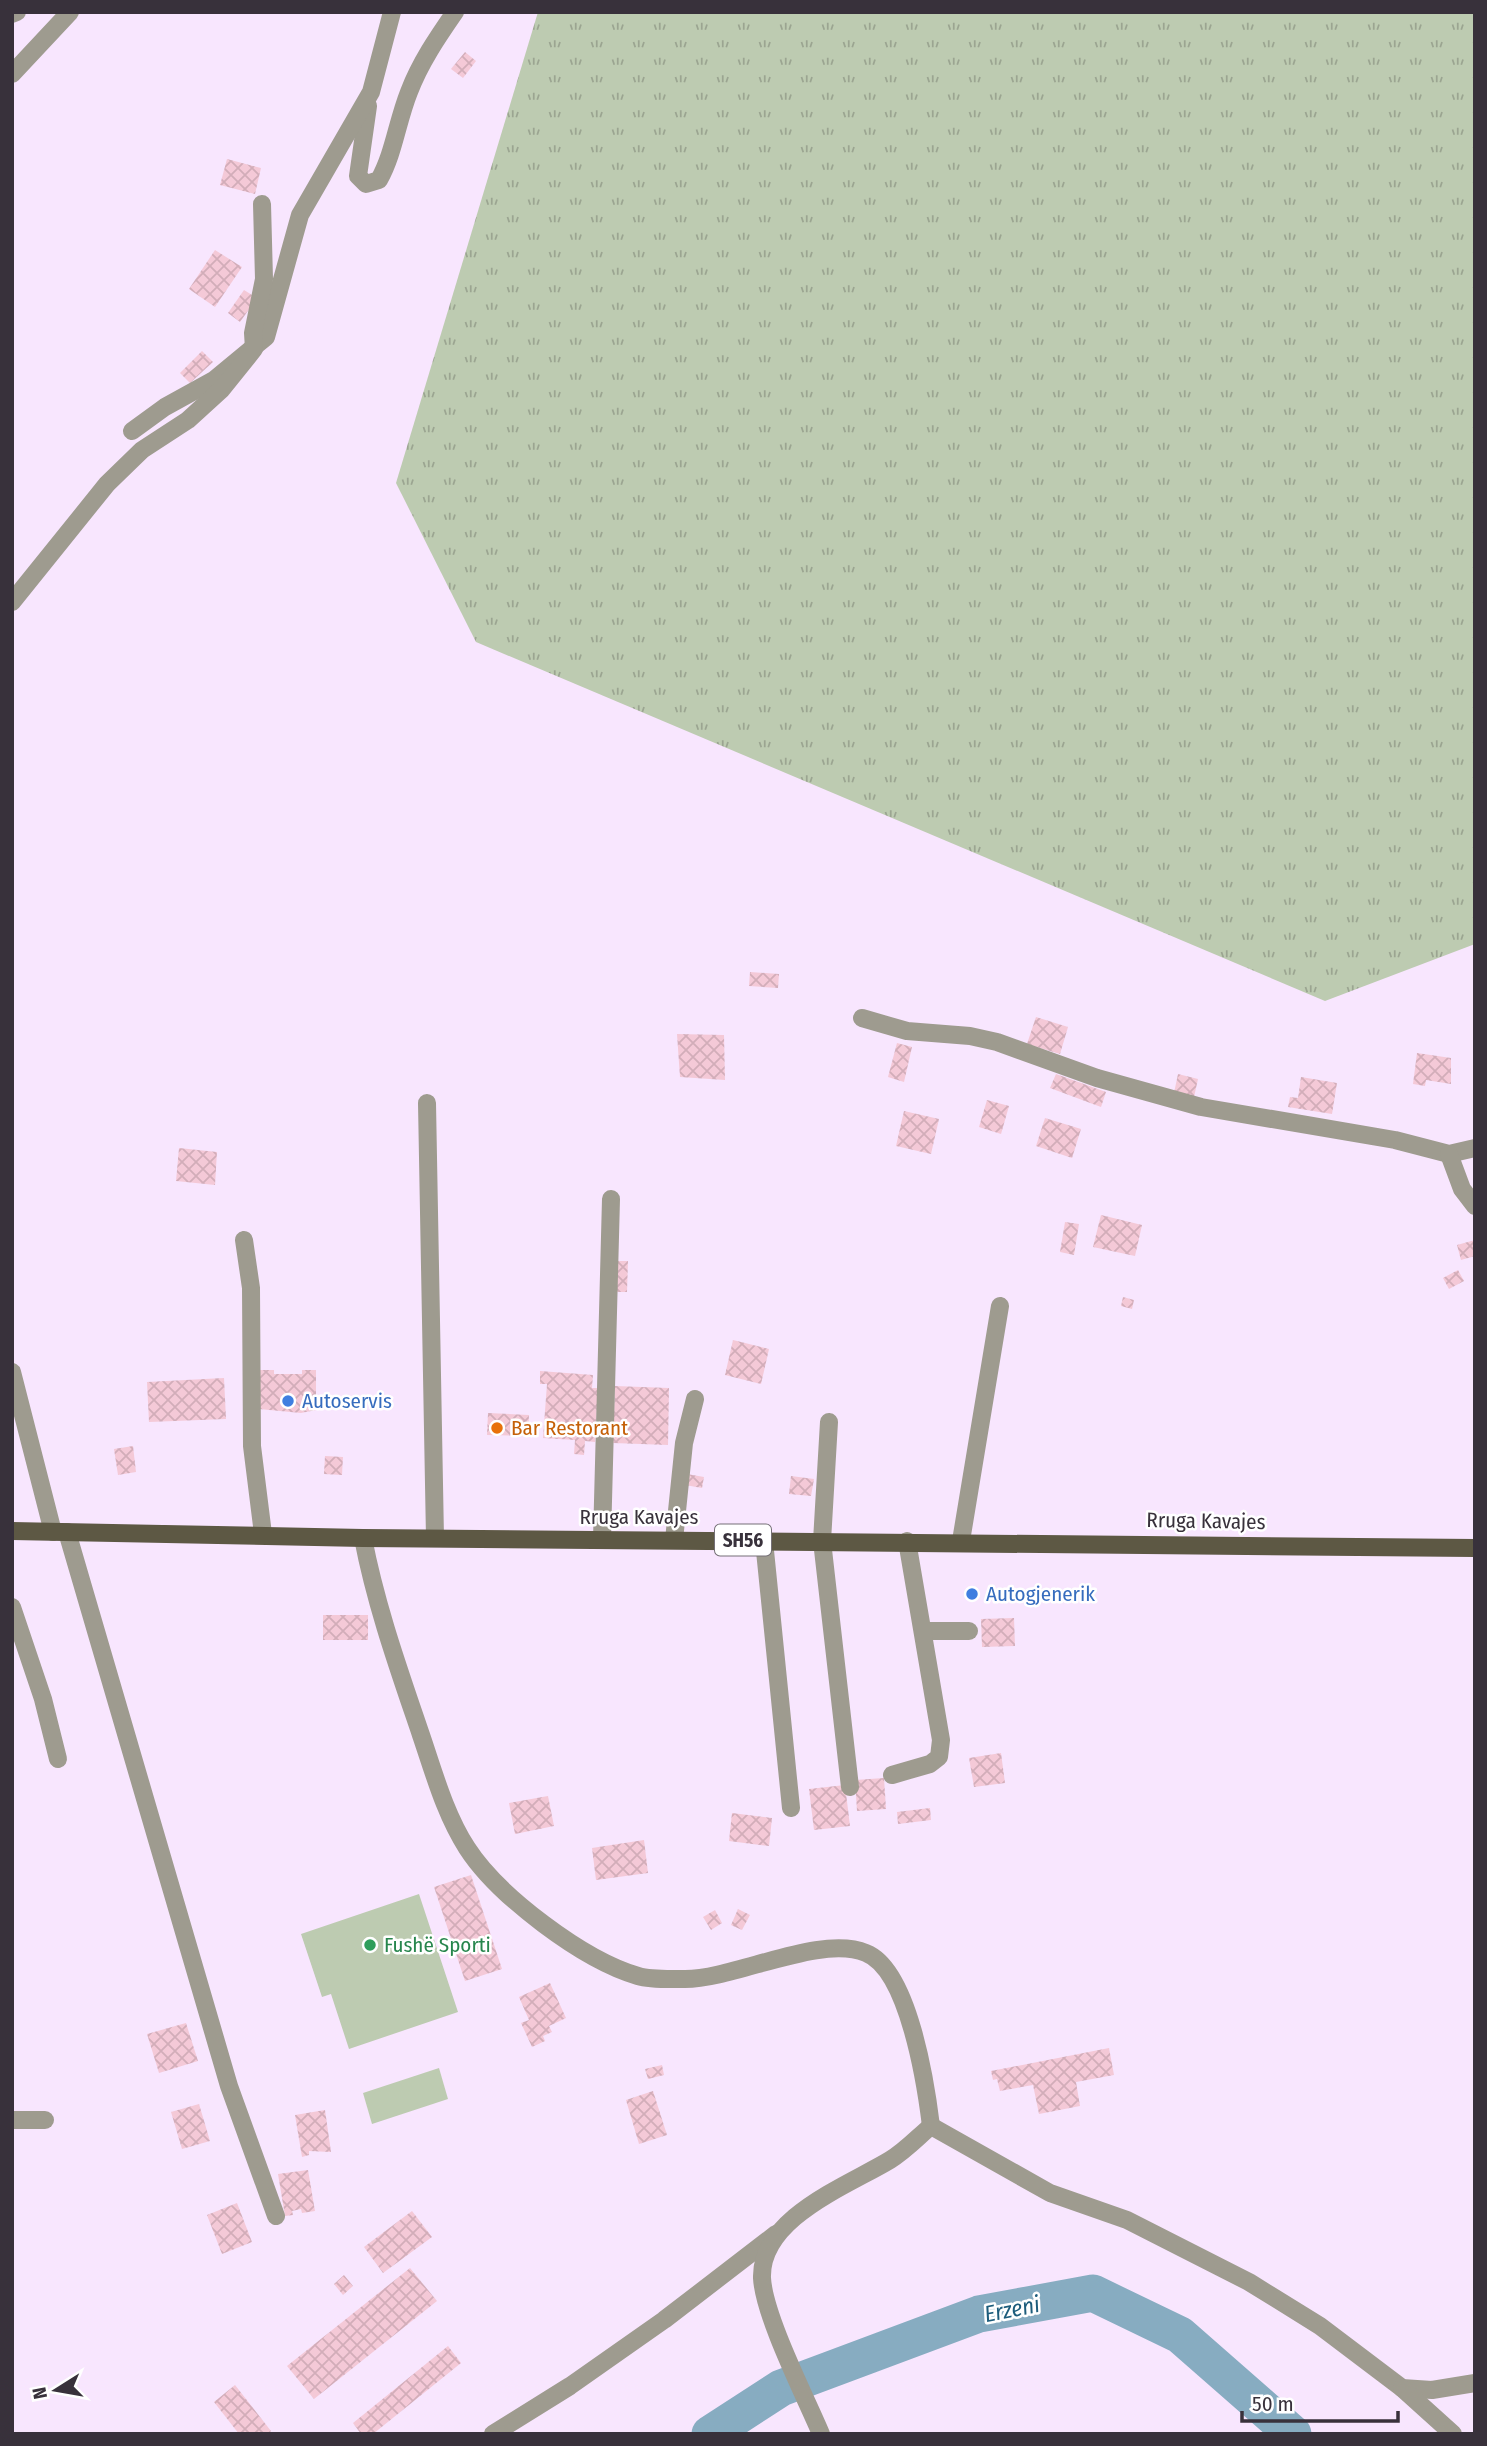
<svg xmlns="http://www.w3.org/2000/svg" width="1487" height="2446" font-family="'Fira Sans Condensed',sans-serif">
<defs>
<pattern id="grass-tufts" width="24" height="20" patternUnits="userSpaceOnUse" patternTransform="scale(1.75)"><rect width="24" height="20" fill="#bdcbb1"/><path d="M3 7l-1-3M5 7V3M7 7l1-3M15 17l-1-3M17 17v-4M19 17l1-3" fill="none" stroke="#9ba591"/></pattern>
<pattern id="building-cross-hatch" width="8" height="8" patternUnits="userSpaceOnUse" patternTransform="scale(1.75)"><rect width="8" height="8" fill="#f4c9d7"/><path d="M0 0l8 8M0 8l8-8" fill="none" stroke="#d2adb9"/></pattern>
</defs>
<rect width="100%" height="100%" fill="#f8e6fe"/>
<!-- grass -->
<path fill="url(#grass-tufts)" d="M 538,12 L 1475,12 L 1475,944 L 1325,1001 L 476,642 L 396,483 Z"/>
<!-- pitch -->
<g fill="#bdcbb1">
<path d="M 419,1894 L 458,2012 L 349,2049 L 331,1994 L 322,1997 L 301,1934 Z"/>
<path d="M 439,2068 L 448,2099 L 372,2124 L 363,2093 Z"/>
</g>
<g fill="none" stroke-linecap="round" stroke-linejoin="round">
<!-- river -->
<path stroke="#87acc1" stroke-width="37" d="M 710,2434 L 781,2388 L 979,2314 L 1093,2293 L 1180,2335 L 1293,2434"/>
</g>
<!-- building -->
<g fill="url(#building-cross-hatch)">
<path d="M 465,52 L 476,61 L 463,78 L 451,69 Z"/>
<path d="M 227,159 L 261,168 L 255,194 L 220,185 Z"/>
<path d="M 215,250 L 242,267 L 215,307 L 189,289 Z"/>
<path d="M 244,290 L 257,298 L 240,322 L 228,313 Z"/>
<path d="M 202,351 L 213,362 L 190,383 L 180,373 Z"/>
<path d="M 750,972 L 779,974 L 778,988 L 749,986 Z"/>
<path d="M 1036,1017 L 1068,1027 L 1060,1054 L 1027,1044 Z"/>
<path d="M 677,1034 L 724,1035 L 725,1080 L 680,1077 Z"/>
<path d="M 897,1043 L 912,1047 L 904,1082 L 888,1077 Z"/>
<path d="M 1417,1053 L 1451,1058 L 1451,1084 L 1426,1080 L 1425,1086 L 1413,1084 Z"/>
<path d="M 1056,1074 L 1106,1092 L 1101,1107 L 1050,1088 Z"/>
<path d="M 1178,1074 L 1198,1079 L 1194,1097 L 1174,1093 Z"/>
<path d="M 1301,1077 L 1337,1083 L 1332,1114 L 1288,1107 L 1290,1097 L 1298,1098 Z"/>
<path d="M 987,1100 L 1009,1106 L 1001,1134 L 979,1127 Z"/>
<path d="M 904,1111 L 939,1119 L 931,1154 L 896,1146 Z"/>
<path d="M 1045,1118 L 1081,1129 L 1072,1158 L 1036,1146 Z"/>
<path d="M 179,1148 L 217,1152 L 215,1185 L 176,1181 Z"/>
<path d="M 1101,1215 L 1142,1225 L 1135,1256 L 1093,1247 Z"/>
<path d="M 1065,1222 L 1079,1224 L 1074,1255 L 1060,1252 Z"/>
<path d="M 1475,1240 L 1475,1256 L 1461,1260 L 1457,1245 Z"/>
<path d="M 616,1261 L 628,1261 L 627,1292 L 615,1292 Z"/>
<path d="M 1458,1270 L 1464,1281 L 1449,1289 L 1443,1278 Z"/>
<path d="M 1123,1297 L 1134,1300 L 1132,1309 L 1121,1306 Z"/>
<path d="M 733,1340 L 769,1349 L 761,1384 L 725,1375 Z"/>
<path d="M 259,1370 L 274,1370 L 274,1374 L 302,1374 L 302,1370 L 316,1370 L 316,1410 L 301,1413 L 259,1409 Z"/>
<path d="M 540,1371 L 593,1375 L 592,1388 L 598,1388 L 595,1442 L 585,1441 L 584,1455 L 574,1454 L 575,1440 L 543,1438 L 547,1384 L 540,1384 Z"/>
<path d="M 224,1378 L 226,1419 L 149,1422 L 147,1382 Z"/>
<path d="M 615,1386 L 669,1388 L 668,1445 L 613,1443 Z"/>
<path d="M 488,1413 L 529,1415 L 528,1436 L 487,1435 Z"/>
<path d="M 133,1446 L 136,1472 L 118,1475 L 114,1449 Z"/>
<path d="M 325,1456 L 343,1457 L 342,1475 L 324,1474 Z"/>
<path d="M 687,1474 L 704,1477 L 702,1488 L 685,1485 Z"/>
<path d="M 791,1476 L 814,1479 L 811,1496 L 789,1494 Z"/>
<rect x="323" y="1615" width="45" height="25"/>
<path d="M 1014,1618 L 1015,1646 L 982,1647 L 981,1619 Z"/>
<path d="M 1001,1753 L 1005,1783 L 974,1787 L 969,1758 Z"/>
<path d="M 884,1778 L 886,1809 L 857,1811 L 855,1780 Z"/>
<path d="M 845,1785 L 850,1826 L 814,1830 L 809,1789 Z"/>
<path d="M 548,1796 L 554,1826 L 515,1834 L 509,1803 Z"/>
<path d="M 930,1808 L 931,1820 L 898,1824 L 897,1812 Z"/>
<path d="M 732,1813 L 772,1818 L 769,1846 L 729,1841 Z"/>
<path d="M 644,1840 L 648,1873 L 596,1880 L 592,1848 Z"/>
<path d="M 471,1875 L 502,1969 L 465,1981 L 434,1887 Z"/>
<path d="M 738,1909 L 750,1915 L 742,1930 L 731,1925 Z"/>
<path d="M 715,1910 L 722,1923 L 711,1930 L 703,1917 Z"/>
<path d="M 550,1983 L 566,2018 L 549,2026 L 552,2032 L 543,2036 L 545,2041 L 532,2047 L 521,2023 L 529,2020 L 519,1997 Z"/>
<path d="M 186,2023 L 198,2061 L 159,2073 L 147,2034 Z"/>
<path d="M 1109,2048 L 1114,2075 L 1076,2082 L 1080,2106 L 1039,2114 L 1033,2085 L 1000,2091 L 997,2079 L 993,2080 L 991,2071 Z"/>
<path d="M 662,2065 L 664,2075 L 648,2079 L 645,2069 Z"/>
<path d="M 653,2091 L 667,2135 L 639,2144 L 626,2100 Z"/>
<path d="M 199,2104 L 210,2141 L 182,2149 L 171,2112 Z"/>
<path d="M 325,2110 L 331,2152 L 309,2151 L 309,2155 L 302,2157 L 295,2115 Z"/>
<path d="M 308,2170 L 315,2211 L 302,2213 L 301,2209 L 292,2211 L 293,2215 L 285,2216 L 278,2174 Z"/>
<path d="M 237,2203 L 252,2242 L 222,2254 L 207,2215 Z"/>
<path d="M 412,2211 L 432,2237 L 383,2273 L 364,2247 Z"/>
<path d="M 410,2268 L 437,2301 L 314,2399 L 287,2366 Z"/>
<path d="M 344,2275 L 353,2286 L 343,2295 L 334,2284 Z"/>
<path d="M 448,2346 L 461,2363 L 373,2434 L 361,2434 L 353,2423 Z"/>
<path d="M 235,2385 L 271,2431 L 268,2434 L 239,2434 L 214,2402 Z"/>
</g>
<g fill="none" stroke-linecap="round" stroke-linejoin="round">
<!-- minor -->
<g stroke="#9e9b8f" stroke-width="18">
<path d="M 12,14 L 17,12"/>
<path d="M 12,74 L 70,12"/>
<path d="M 368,106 L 358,176 L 366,184 L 379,180 C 394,153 397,122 409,92 C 420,63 437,38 455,12"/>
<path d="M 132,431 L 165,407 L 214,380 L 266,337 L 300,215 L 371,92 L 392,12"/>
<path d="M 12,602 L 107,484 L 142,450 L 188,420 L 222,389 L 254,349 L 253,333 L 264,279 L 262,204"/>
<path d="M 862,1018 L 907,1031 L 970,1036 L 997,1042 L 1097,1078 L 1201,1107 L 1395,1140 L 1449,1154 L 1475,1148"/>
<path d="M 427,1103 L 435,1538"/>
<path d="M 1449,1154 L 1462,1189 L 1475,1206"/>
<path d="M 244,1240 L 251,1288 L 252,1446 L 263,1534"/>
<path d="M 12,1372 L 53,1532"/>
<path d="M 829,1422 L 822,1541 L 850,1787"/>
<path d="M 67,1532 L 229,2086 L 276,2216"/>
<path d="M 363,1538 C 376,1606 399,1670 421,1735 C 434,1773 445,1814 467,1848 C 498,1896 583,1960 638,1976 C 651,1980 670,1979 685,1979 C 735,1979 820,1934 866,1953 C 909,1970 926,2085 931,2126"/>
<path d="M 602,1539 L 611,1199"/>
<path d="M 674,1540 L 684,1443 L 695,1399"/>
<path d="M 764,1541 L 791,1808"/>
<path d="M 961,1541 L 1000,1306"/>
<path d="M 12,1607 L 43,1699 L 58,1759"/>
<path d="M 924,1631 L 969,1631"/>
<path d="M 892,1775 L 930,1764 L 939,1757 L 941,1740 L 907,1541"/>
<path d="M 12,2120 L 45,2120"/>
<path d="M 931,2126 L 1050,2193 L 1127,2220 L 1249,2282 L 1320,2326 L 1402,2388 L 1432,2390 L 1475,2383"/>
<path d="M 1402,2388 L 1453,2434"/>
<path d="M 493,2434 L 570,2386 L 664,2320 L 776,2234"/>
<path d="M 821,2434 C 805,2396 764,2316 762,2278 C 760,2218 847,2186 890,2160 C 905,2151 918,2137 931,2126"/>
</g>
<!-- major -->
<path stroke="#5d5844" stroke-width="18" d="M 12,1531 L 363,1538 L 1475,1548"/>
</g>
<!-- markers -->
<g fill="#3f7fe0" stroke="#fff" stroke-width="2.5">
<circle cx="288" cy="1401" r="7"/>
<circle cx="972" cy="1594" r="7"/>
</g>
<circle fill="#e8710a" stroke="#fff" stroke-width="2.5" cx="497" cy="1428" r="7"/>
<circle fill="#2e9e5b" stroke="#fff" stroke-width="2.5" cx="370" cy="1945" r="7"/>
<g text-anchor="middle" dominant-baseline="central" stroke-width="5" stroke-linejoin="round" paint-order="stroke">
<!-- shield labels -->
<rect fill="#fff" stroke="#746f76" stroke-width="2" x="715" y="1524.5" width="56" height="31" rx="5"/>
<g font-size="19" font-weight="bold" fill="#38313b">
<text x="743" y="1540">SH56</text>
</g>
<!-- shop labels -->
<g font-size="21" fill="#366cbe" stroke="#fff" text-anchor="start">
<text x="302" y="1401">Autoservis</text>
<text x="986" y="1594">Autogjenerik</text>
</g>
<!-- food labels -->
<g font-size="21" fill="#c56008" stroke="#fff" text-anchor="start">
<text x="511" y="1428">Bar Restorant</text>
</g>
<!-- street labels -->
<g font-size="21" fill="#38313b" stroke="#fff">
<text x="639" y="1517">Rruga Kavajes</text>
<text transform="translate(1206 1521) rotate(1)">Rruga Kavajes</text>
</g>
<!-- leisure labels -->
<g font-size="21" fill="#27864d" stroke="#fff" text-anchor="start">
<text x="384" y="1945">Fushë Sporti</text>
</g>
<!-- water labels -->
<g font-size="23" font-style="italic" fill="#1c5c7b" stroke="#fff">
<text transform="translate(1012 2309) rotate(-11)">Erzeni</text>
</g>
</g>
<!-- border -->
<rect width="1487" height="2446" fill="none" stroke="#38313b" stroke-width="28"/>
<!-- north arrow -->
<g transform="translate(56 2390) rotate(259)" stroke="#ffffff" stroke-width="5" paint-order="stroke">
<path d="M0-5L12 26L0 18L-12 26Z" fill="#38313b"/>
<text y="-10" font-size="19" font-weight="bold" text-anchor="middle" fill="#38313b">N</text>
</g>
<!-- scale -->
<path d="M1242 2411v10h156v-10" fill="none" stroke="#38313b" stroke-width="3.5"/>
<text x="1252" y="2411" font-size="21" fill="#38313b" stroke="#ffffff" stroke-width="5" paint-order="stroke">50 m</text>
</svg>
